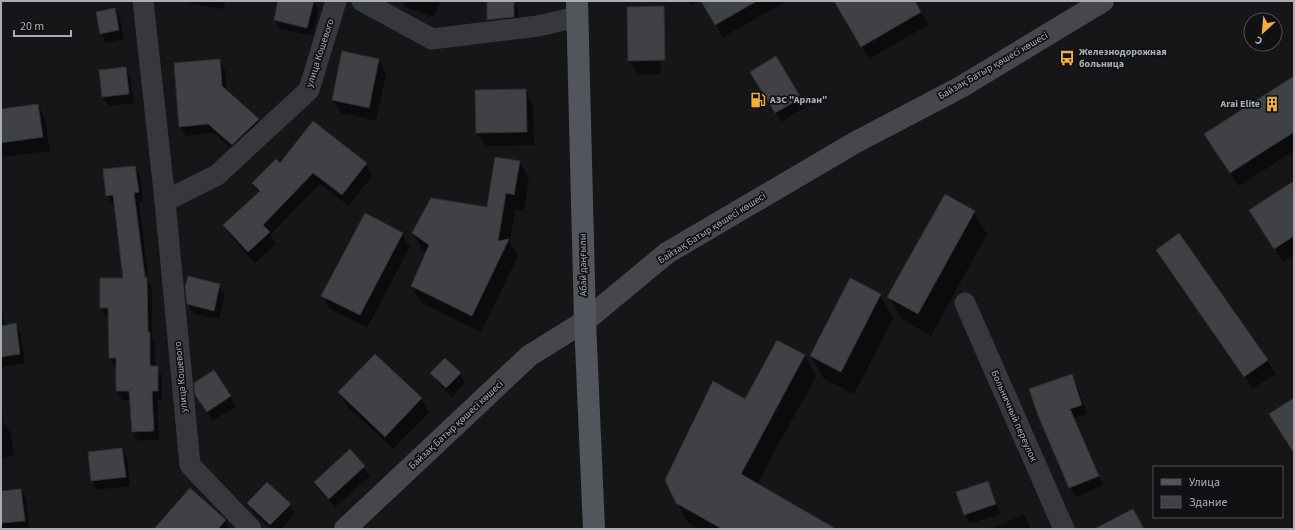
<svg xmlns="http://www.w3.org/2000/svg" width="1295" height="530" font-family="'Source Sans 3',sans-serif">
<rect width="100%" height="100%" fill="#161618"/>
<!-- shadow -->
<g fill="#0007" fill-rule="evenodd">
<path d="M 189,1 L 225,1 L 224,9 L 191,4 Z"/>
<path d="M 279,1 L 314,1 L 319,10 L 312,36 L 280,29 L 275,20 Z"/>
<path d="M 402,1 L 440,1 L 434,17 L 405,7 Z"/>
<path d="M 488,1 L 514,2 L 519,11 L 518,26 L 493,29 L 488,20 Z"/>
<path d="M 689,1 L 698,1 L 692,5 Z"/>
<path d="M 703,1 L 787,1 L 723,37 Z"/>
<path d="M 835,1 L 914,1 L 928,25 L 869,59 Z"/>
<path d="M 114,9 L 120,18 L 124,39 L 106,43 L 101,33 Z"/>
<path d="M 660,21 L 661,74 L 637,74 L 629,61 Z"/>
<path d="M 776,57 L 805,107 L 781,122 L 751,72 Z"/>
<path d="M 378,59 L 386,73 L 376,121 L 341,113 L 333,100 Z"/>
<path d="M 220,60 L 225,70 L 227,91 L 258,119 L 264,128 L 237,154 L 214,133 L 186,136 L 180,127 Z"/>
<path d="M 125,68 L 130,77 L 134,103 L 109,106 L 103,97 Z"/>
<path d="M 1294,77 L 1294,151 L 1239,186 L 1213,147 Z"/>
<path d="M 526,90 L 533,104 L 534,145 L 485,146 L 477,133 Z"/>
<path d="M 38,105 L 45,118 L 50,151 L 1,157 L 1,110 Z"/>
<path d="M 520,162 L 529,179 L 524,211 L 515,209 L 510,242 L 518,256 L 481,332 L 421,303 L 412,286 L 427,253 L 422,249 L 413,233 L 488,208 Z"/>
<path d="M 366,164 L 373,175 L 349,206 L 320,184 L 270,235 L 276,244 L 255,263 L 231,237 L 224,226 L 259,193 L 253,183 Z"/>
<path d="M 134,167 L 140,176 L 143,201 L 139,202 L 149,283 L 152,288 L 152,338 L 155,343 L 155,367 L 157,367 L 162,376 L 162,400 L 157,400 L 159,440 L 138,441 L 132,431 L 130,400 L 122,400 L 117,391 L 117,367 L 115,367 L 110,357 L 109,317 L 106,317 L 101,308 L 124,279 L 115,205 L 113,205 L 107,196 Z"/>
<path d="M 1294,182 L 1294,255 L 1283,262 L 1258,223 Z"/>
<path d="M 974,212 L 987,234 L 931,336 L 902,319 L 889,297 Z"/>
<path d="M 402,234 L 410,247 L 367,328 L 330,309 L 323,296 Z"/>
<path d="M 1157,250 L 1267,360 L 1275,374 L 1253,389 L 1165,263 Z"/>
<path d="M 219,285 L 225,295 L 219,319 L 193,313 L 188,304 Z"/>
<path d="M 880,295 L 893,318 L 854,394 L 824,379 L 811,356 ZM 829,365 L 845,374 L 845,375 L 829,367 Z"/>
<path d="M 1,301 L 5,326 L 15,324 L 21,334 L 25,363 L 1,367 Z"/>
<path d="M 777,341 L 805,356 L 816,376 L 757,484 L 829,529 L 700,529 L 688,523 L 677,502 L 745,400 Z"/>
<path d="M 214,371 L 236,406 L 213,421 L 202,404 Z"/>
<path d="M 432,373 L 460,374 L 465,383 L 452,397 L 437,382 Z"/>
<path d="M 1,374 L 3,425 L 6,425 L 11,434 L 14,456 L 1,458 Z"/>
<path d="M 1072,375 L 1077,385 L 1087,414 L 1074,418 L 1103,485 L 1076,497 L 1070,488 L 1039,415 Z"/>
<path d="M 339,393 L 421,398 L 429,412 L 393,449 L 347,406 Z"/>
<path d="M 122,449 L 127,458 L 130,486 L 97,490 L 92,480 Z"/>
<path d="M 350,451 L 364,467 L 370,476 L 335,507 L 321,491 L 315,482 Z"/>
<path d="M 987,483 L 993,492 L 1000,514 L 970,524 L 964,514 Z"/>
<path d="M 21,490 L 26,499 L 30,529 L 1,529 L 1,492 Z"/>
<path d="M 190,490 L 225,521 L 230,529 L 159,529 Z"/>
<path d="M 248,503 L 290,505 L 295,514 L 281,529 L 271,529 L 253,512 Z"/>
<path d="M 1024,514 L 1031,529 L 993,529 L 993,528 Z"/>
</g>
<!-- building -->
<g fill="#404145" stroke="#303034">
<path d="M 278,1 L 314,1 L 307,28 L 274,20 Z"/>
<path d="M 487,1 L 514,1 L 514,17 L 487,20 Z"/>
<path d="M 701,1 L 757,1 L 715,25 Z"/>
<path d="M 834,1 L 915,1 L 921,12 L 861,47 Z"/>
<path d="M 664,6 L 665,60 L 628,61 L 627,7 Z"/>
<path d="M 115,8 L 119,30 L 100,34 L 96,12 Z"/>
<path d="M 342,51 L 379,59 L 369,108 L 332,100 Z"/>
<path d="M 776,56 L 801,98 L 775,113 L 750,72 Z"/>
<path d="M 220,59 L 222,86 L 259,119 L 232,145 L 208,124 L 179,127 L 174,63 Z"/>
<path d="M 126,67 L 129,94 L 102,97 L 99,70 Z"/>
<path d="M 1294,76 L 1294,132 L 1230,173 L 1204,134 Z"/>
<path d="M 526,89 L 527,132 L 476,133 L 475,90 Z"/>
<path d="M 38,104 L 43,137 L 1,143 L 1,109 Z"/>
<path d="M 313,121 L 367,163 L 342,195 L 313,173 L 263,225 L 270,232 L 248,252 L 223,225 L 260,191 L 252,183 L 276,159 L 280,163 Z"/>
<path d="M 495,157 L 520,161 L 514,195 L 506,193 L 498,241 L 509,239 L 472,316 L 411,286 L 429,245 L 412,233 L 431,198 L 487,207 Z"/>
<path d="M 135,166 L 139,192 L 134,193 L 145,277 L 147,277 L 148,332 L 150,332 L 150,366 L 158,366 L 158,391 L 152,391 L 154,431 L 132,432 L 129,391 L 116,391 L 116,358 L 109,358 L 108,308 L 100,308 L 100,278 L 123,278 L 113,195 L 106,196 L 103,169 Z"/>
<path d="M 1294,181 L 1294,236 L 1274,249 L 1249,210 Z"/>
<path d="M 945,194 L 975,211 L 918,314 L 887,297 Z"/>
<path d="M 365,213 L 403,233 L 360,315 L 321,296 Z"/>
<path d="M 1179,233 L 1268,360 L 1244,377 L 1156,250 Z"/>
<path d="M 188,276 L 220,284 L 214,311 L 187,304 L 185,287 Z"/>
<path d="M 850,278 L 881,294 L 841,372 L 810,356 Z"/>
<path d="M 16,323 L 20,354 L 1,357 L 1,326 Z"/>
<path d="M 777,340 L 805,355 L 741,474 L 836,529 L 722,529 L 676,503 L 665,480 L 713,381 L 745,399 Z"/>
<path d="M 375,354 L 422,398 L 385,437 L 338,392 Z"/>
<path d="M 445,358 L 461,373 L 446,388 L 430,373 Z"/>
<path d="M 214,370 L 231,396 L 207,412 L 195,395 L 194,383 Z"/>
<path d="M 1072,374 L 1082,405 L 1070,409 L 1099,476 L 1069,488 L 1038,415 L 1029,389 Z"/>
<path d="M 1294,398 L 1294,453 L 1269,414 Z"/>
<path d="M 122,448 L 126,477 L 91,481 L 88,452 Z"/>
<path d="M 350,449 L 365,466 L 329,499 L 314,482 Z"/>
<path d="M 988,481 L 996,504 L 964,515 L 956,492 Z"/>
<path d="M 267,482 L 291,504 L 270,525 L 247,503 Z"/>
<path d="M 190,488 L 226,520 L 218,529 L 154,529 Z"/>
<path d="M 21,489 L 25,521 L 1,523 L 1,491 Z"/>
<path d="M 1133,509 L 1144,529 L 1094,529 Z"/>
</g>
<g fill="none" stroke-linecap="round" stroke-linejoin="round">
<!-- minor -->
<g stroke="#37383d" stroke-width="21">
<path d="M 143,1 L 165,201 L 190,465 L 251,529"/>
<path d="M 362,1 L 432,39 L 538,26 L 577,17"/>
<path d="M 165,201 L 217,175 L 309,90 L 336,1"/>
<path d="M 965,303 L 1064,529"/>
</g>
<!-- secondary -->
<path stroke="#45474d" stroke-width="22" d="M 345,529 L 529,356 L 585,321 L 667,253 L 856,142 L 961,87 L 1103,1"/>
<!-- primary -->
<path stroke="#53555c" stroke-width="22" d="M 577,1 L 585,321 L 594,529"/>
</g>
<!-- icons -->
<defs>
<g id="bus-bare" transform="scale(1.2)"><path d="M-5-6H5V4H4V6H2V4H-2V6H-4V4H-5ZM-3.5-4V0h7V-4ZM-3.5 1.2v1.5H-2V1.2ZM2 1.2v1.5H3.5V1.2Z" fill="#f2b134" stroke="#111113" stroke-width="2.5" paint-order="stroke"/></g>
<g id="fuel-bare" transform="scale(1.2)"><path d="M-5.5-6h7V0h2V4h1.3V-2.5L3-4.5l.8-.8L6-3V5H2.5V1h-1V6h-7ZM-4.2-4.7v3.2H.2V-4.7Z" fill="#f2b134" stroke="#111113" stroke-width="2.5" paint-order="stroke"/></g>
<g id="building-bare" transform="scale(1.2)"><path d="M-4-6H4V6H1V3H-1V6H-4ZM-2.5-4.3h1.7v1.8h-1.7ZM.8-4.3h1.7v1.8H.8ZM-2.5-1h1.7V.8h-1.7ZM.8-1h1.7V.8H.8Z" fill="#f2b134" stroke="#111113" stroke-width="2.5" paint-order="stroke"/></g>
</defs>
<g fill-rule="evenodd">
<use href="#bus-bare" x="1067" y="58"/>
<use href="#fuel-bare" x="758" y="100"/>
<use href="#building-bare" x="1272" y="104"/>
</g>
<g text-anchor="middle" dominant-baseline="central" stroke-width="3.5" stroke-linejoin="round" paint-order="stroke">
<!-- poi labels -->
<g font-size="10" font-weight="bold" fill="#a8adb8" stroke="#111113" text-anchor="start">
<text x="1079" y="52">Железнодорожная<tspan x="1079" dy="12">больница</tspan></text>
<text x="770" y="100">АЗС "Арлан"</text>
<text x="1260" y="104" text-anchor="end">Arai Elite</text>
</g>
<!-- street labels -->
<g font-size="10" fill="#a8adb8" stroke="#111113">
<text transform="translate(320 53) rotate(-72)">улица Кошевого</text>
<text transform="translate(993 66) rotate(-30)">Байзақ Батыр қөшесі көшесі</text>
<text transform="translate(712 228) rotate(-32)">Байзақ Батыр қөшесі көшесі</text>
<text transform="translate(583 265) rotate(-91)">Абай даңғылы</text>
<text transform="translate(181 377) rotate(-95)">улица Кошевого</text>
<text transform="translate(1014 416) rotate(66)">Больничный переулок</text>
<text transform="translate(456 425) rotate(-43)">Байзақ Батыр қөшесі көшесі</text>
</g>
</g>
<!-- border -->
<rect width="1295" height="530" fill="none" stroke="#a8adb8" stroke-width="4"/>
<!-- legend -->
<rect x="1153" y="466" width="130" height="52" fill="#111113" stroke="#4d4f55"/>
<rect x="1161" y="479" width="20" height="6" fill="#53555c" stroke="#4d4f55"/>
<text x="1189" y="486" font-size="12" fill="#a8adb8">Улица</text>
<rect x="1161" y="496" width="20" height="12" fill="#404145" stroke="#4d4f55"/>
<text x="1189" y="506" font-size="12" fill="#a8adb8">Здание</text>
<!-- north arrow -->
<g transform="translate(1263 32) rotate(206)"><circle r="19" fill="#111113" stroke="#4d4f55"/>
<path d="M0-3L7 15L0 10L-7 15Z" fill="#f2b134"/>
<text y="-6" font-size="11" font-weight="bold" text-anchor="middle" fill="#a8adb8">С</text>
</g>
<!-- scale -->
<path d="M14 30v6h57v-6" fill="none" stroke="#a8adb8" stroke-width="2"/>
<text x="20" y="30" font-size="12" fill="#a8adb8" stroke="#111113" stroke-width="3" paint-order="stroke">20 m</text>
</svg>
